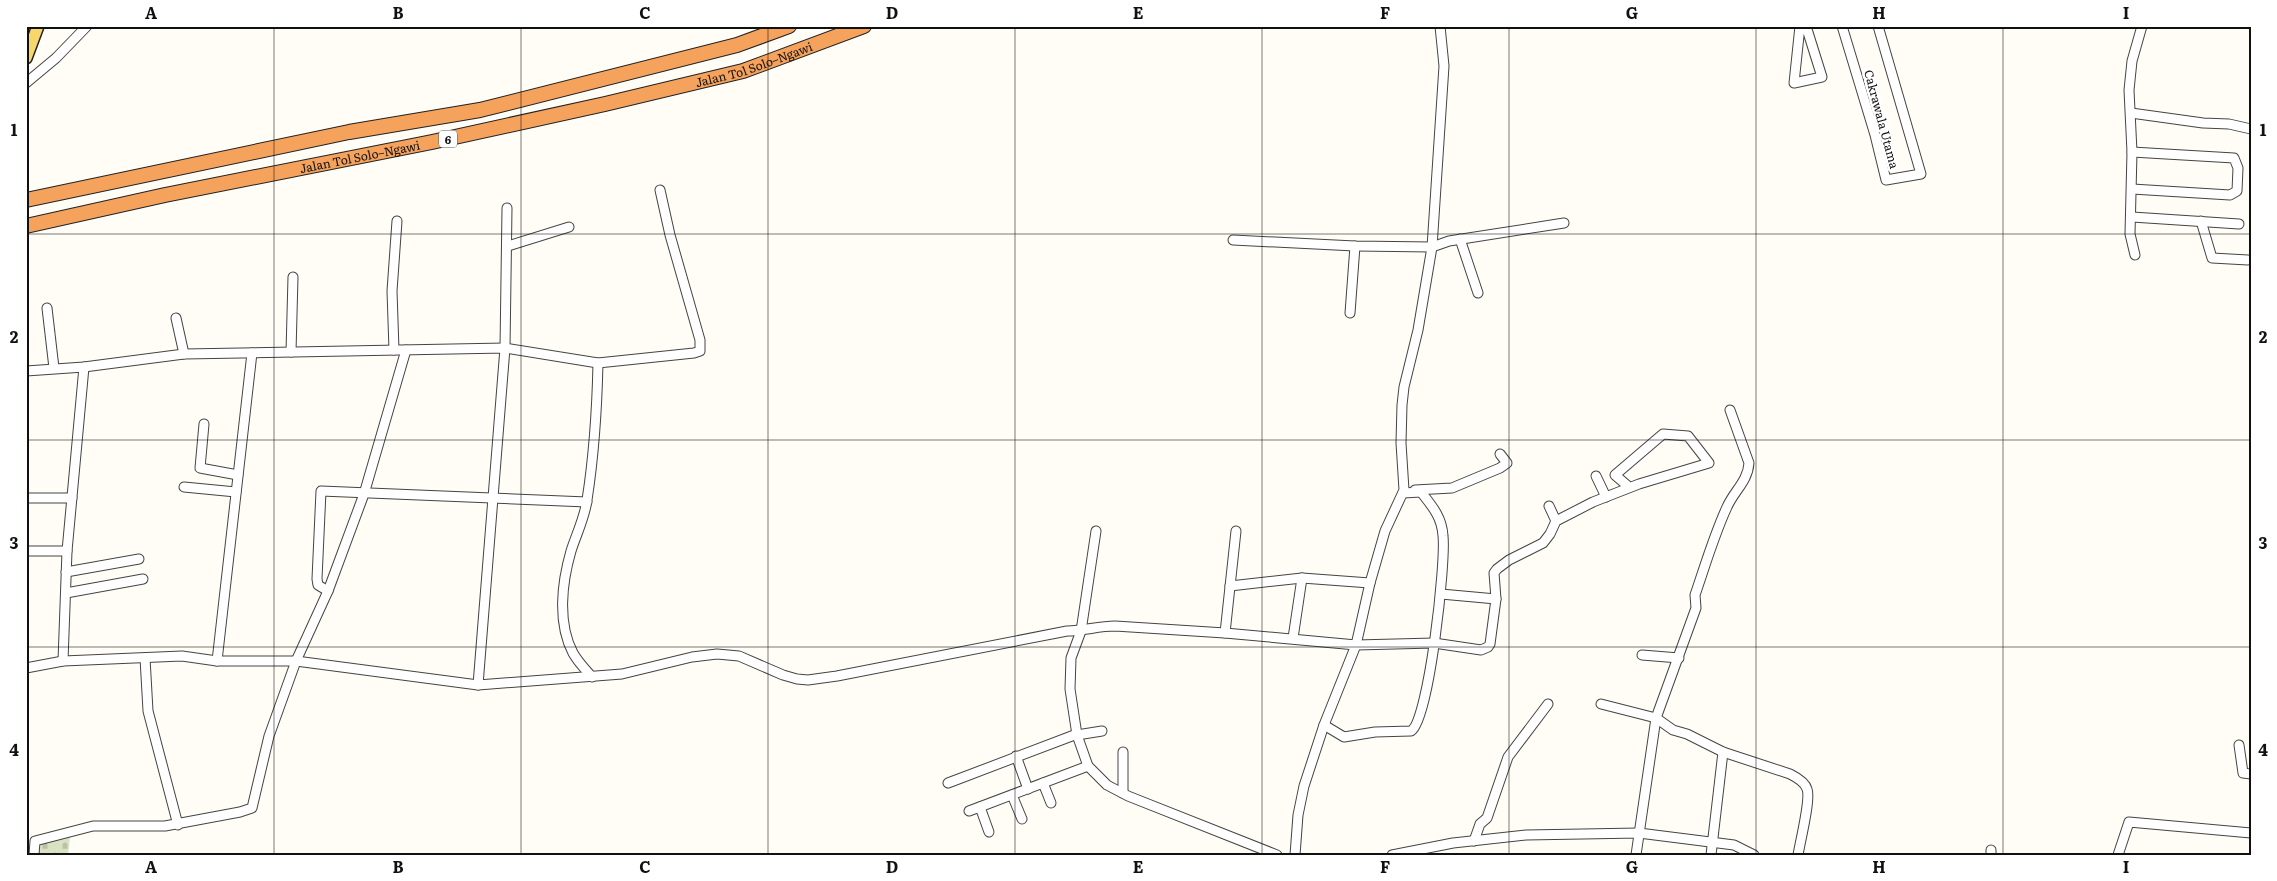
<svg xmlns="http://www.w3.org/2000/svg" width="2277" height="881" font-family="Literata,serif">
<defs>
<pattern id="cemetery-stones" width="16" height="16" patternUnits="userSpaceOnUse" patternTransform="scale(1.25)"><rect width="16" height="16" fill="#d9e3c4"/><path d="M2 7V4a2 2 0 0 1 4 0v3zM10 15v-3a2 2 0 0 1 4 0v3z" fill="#b9c2a7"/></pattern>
</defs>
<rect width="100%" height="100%" fill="#fffdf5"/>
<!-- cemetery -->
<path fill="url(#cemetery-stones)" d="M 70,837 L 68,855 L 38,855 L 38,843 Z"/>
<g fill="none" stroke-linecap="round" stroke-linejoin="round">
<!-- minor casing -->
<g stroke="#444" stroke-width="11">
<g id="minor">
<path d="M 1800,26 L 1794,83 L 1822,77 L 1806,26"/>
<path d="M 1842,26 L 1875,135 L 1886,180 L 1921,174 L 1878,26"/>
<path d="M 26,83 L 56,58 L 87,26"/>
<path d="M 2131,113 L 2203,123 L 2229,124 L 2251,129"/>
<path d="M 2132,152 L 2234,158 L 2238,168 L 2237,191 L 2230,195 L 2132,189"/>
<path d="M 2132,217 L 2239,224"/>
<path d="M 2201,221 L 2212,258 L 2248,260"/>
<path d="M 1460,239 L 1478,293"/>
<path d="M 1233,240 L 1355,246 L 1432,247 L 1449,241 L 1564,223"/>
<path d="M 508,246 L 569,227"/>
<path d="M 2135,255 L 2130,234 L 2132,152 L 2129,90 L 2132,61 L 2142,26"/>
<path d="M 47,308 L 54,368"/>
<path d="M 1350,313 L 1355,246"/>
<path d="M 176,318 L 184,354"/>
<path d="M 394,350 L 392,291 L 397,221"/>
<path d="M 291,352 L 293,277"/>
<path d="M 26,371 L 84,367 L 184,354 L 505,348 L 598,363 L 694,353 L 700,351 L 700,340 L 670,235 L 660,190"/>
<path d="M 204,424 L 200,468 L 238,475"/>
<path d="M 1596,476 L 1606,497"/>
<path d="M 184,487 L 236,492"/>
<path d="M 1415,490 L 1452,488 L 1500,468 L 1507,463 L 1500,454"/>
<path d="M 26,498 L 72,498"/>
<path d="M 1549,506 L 1556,521"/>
<path d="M 1096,531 L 1081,631 L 1071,658 L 1070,689 L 1077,735 L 1088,766 L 1107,785 L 1128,796 L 1277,855"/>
<path d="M 26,551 L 67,551"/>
<path d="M 66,572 L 139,559"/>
<path d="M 1230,586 L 1302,578 L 1370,583"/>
<path d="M 328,591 L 318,585 L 317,579 L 321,491 L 587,502"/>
<path d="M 66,593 L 143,579"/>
<path d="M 1496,599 L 1494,573 L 1497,569 L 1509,560 L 1543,543 L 1550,534 L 1556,521 L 1593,502 L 1639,484 L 1709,463 L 1688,436 L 1663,434 L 1615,475 L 1629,487"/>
<path d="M 1225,633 L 1236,531"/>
<path d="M 1293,638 L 1302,578"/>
<path d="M 1642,655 L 1679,658"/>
<path d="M 145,658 L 148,711 L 178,825"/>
<path d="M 63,661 L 67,551 L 84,367"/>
<path d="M 217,661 L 252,353"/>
<path d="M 26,668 L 63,661 L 182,656 L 217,661 L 296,661 L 478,685 L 622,674 L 692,657 L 717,654 L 739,656 L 783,675 L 797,679 L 808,680 L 837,676 L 1067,631 C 1084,631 1098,626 1115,626 L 1225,633 L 1356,645 L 1434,643 L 1481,650 L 1488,647 L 1490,644 L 1496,599 L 1441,594"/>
<path d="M 592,677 C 585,669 578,662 573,653 C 557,623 562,582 571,551 C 576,535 585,517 587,500 C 594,455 597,408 598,363"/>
<path d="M 478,685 L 505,348 L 507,208"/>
<path d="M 1601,704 L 1656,718 L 1673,730 L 1687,734 L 1723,752 L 1790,774 C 1796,777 1805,782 1807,789 C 1811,799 1800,842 1798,855"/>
<path d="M 1324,725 L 1344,737 L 1375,732 L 1411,731 C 1429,720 1446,562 1443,536 C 1442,517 1432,506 1421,492 L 1403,493"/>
<path d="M 1077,735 L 1102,731"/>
<path d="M 2239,745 L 2243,773 L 2251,774"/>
<path d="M 1016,756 L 1028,789"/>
<path d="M 948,783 L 1077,734"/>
<path d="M 1043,783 L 1051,803"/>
<path d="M 1123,793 L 1123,752"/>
<path d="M 1012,795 L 1022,819"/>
<path d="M 980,807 L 989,832"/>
<path d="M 969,811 L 1088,766"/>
<path d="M 1474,841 L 1480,824 L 1487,818 L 1508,757 L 1548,704"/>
<path d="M 34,855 L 35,841 L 93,826 L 165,826 L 240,812 L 252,808 L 269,736 L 296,661 L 328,591 L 364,494 L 406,350"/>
<path d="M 1295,855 L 1298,815 L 1304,786 L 1324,725 L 1356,645 L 1370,583 L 1385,531 L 1404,490 L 1401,443 L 1402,405 L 1404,387 L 1418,330 L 1432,247 L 1444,66 L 1440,26"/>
<path d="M 1392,855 L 1453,843 L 1526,835 L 1639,833 L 1734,845 L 1754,855"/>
<path d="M 1636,855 L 1656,718 L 1696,608 L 1695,595 C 1705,566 1714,535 1727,507 C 1734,491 1748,481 1749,463 L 1730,410"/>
<path d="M 1711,855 L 1723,752"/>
<path d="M 1991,855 L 1991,850"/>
<path d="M 2118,855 L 2129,822 L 2251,833"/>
</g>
</g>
<!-- major casing -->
<g stroke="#222" stroke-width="14">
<path id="major" d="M 26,58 L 38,26"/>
</g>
<!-- highway casing -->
<g stroke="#222" stroke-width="16">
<g id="highway">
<path d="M 26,200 L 349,132 L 480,110 L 737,45 L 789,26"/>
<path id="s1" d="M 26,226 L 165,195 L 432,142 L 605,104 L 743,71 L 864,26"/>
</g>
</g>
<!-- minor -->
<use href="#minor" stroke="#fff" stroke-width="9"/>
<!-- major -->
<use href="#major" stroke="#f9d66b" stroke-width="11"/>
<!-- highway -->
<use href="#highway" stroke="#f5a25d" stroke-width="14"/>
</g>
<!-- grid -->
<path fill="none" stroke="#111" stroke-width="1" stroke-opacity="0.55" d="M 274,26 L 274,855M 521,26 L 521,855M 768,26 L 768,855M 1015,26 L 1015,855M 1262,26 L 1262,855M 1509,26 L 1509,855M 1756,26 L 1756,855M 2003,26 L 2003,855M 26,234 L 2251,234M 26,440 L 2251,440M 26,647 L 2251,647"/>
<g text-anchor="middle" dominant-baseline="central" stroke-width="5" stroke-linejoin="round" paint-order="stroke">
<!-- shield labels -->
<rect fill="#fff" stroke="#585858" stroke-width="1" x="439" y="130.5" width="18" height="17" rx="4"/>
<g font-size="11" font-weight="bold" fill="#111">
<text x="448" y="139">6</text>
</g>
<!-- street labels -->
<g font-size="12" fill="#111" stroke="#fff">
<text stroke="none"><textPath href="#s1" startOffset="746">Jalan Tol Solo–Ngawi</textPath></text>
<text transform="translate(1882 119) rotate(75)">Cakrawala Utama</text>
<text stroke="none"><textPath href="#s1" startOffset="341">Jalan Tol Solo–Ngawi</textPath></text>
</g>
</g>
<!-- border -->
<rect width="2277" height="881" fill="none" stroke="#ffffff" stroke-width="55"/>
<rect x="28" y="28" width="2222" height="826" fill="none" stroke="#111" stroke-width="2"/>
<g font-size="16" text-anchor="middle" font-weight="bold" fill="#111">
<text x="151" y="19">A</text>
<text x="398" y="19">B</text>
<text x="645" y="19">C</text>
<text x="892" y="19">D</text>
<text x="1138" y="19">E</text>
<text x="1385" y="19">F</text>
<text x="1632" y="19">G</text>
<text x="1879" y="19">H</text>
<text x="2126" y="19">I</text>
<text x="14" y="136">1</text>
<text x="2263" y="136">1</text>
<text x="14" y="343">2</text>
<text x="2263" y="343">2</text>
<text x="14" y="549">3</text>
<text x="2263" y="549">3</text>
<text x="14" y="756">4</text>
<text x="2263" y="756">4</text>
<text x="151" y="873">A</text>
<text x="398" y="873">B</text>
<text x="645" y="873">C</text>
<text x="892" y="873">D</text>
<text x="1138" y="873">E</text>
<text x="1385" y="873">F</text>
<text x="1632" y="873">G</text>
<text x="1879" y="873">H</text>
<text x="2126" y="873">I</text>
</g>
</svg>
